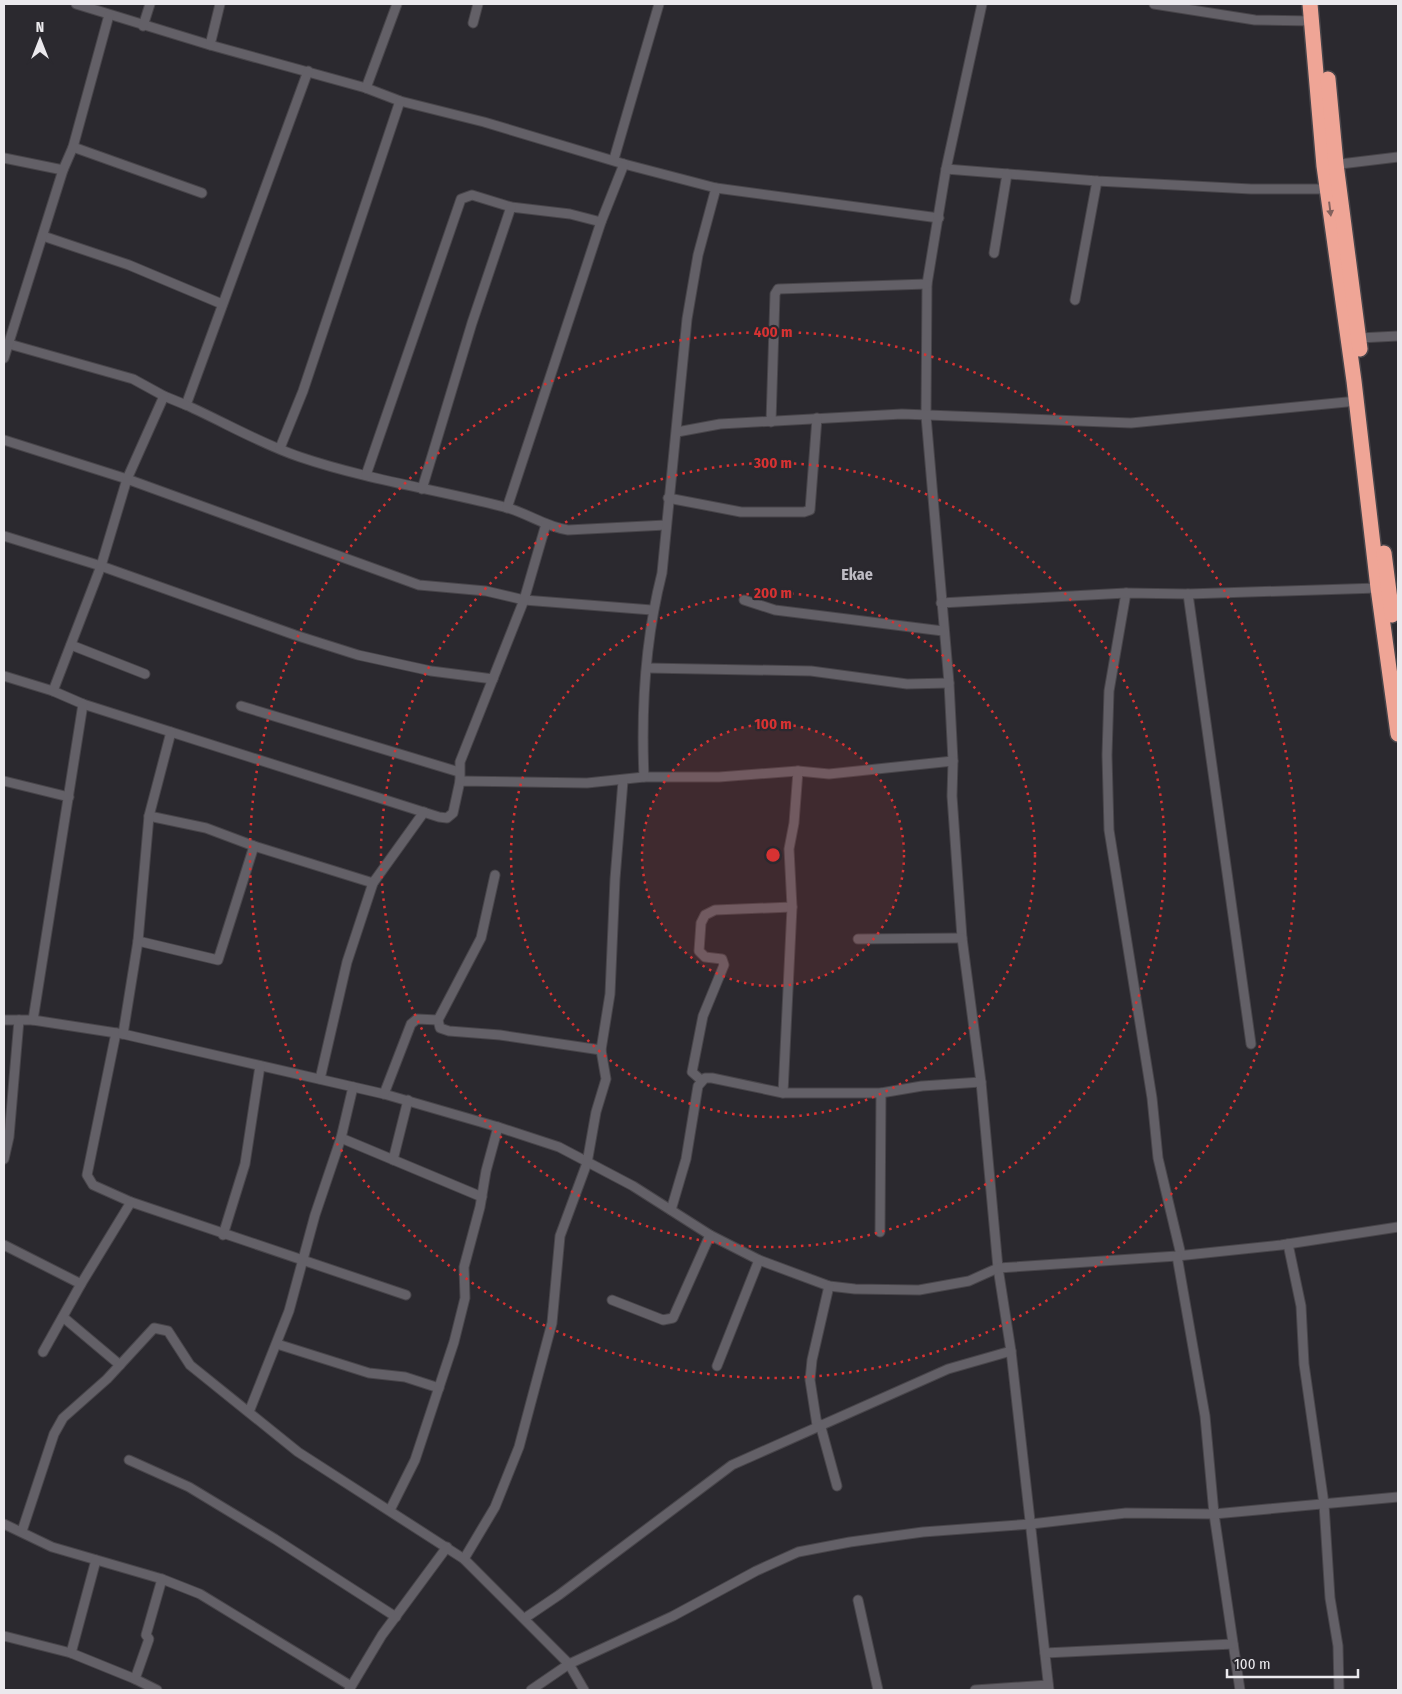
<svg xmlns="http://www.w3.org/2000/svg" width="1402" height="1694" font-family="'Fira Sans Condensed',sans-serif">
<rect width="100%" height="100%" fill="#2b292f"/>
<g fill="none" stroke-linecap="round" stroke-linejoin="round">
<!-- street casing -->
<g stroke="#48454a" stroke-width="11">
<g id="street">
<path d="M 76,4 L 210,45 L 366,88 L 400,101 L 484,122 L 624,164 L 716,188 L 939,218"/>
<path d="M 982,4 L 946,169 L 927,284 L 926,416 L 949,683 L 953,761 L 952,796 L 962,938 L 981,1082 L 998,1268 L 1011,1351 L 1049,1690"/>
<path d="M 1154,4 L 1255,20 L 1313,21"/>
<path d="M 473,23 L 478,4"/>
<path d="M 143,26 L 150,4"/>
<path d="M 210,45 L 220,4"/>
<path d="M 308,71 L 186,405 C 224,422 261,444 300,457 C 368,480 439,490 508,508 C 529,514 546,527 568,530 L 666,525"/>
<path d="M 366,88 L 397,4"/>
<path d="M 73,147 L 202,193"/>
<path d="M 4,158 L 63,170"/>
<path d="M 614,159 L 659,4"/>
<path d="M 1332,165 L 1398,157"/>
<path d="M 946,169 L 1097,181 L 1251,189 L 1328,189"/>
<path d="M 43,236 L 129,265 L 222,304"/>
<path d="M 994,253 L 1007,174"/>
<path d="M 1075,300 L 1097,181"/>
<path d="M 1359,338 L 1398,336"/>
<path d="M 9,344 L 133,379 L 164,396 L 186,405"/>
<path d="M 4,358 L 63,170 L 73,147 L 109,15"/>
<path d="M 771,422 L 775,294 L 778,289 L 927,284"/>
<path d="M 677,432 L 720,424 L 902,414 L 1131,423 L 1357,401"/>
<path d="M 4,440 L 127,479 L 419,585 L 486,591 L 524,600 L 652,610"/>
<path d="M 280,448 L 303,391 L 400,101"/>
<path d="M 366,475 L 461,199 L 472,195 L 511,207 L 570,214 L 601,222"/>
<path d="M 422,489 L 472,323 L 511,207"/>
<path d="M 668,498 L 741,512 L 804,512 L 810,510 L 817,418"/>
<path d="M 507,508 L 601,222 L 624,164"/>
<path d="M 4,536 L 101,566 L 295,635 L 358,655 L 431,671 L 493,679"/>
<path d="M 1126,593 L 1109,691 L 1107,755 L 1109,830 L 1152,1098 L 1158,1158 L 1181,1255"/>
<path d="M 1188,594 L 1251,1044"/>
<path d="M 744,600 L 775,610 L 943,631"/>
<path d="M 941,603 L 1126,593 L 1188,594 L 1378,588"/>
<path d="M 71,645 L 145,674"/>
<path d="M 647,668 L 811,671 L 907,684 L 949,683"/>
<path d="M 4,676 L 53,691 L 83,704 L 439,817 L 447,818 L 453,813 L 460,781 L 587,783 L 644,777 L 719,777 L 798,771 L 829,774 L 953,761"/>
<path d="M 53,691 L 101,566 L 127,479 L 164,396"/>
<path d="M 241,706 L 459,772"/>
<path d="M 644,777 C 641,709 645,640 662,573 L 687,319 L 698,255 L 716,188"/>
<path d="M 4,781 L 69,797"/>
<path d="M 460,781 L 460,762 L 524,600 L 546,524"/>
<path d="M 149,816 L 206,828 L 254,846 L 373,883 L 424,812"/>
<path d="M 495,875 L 481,938 L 438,1020 L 440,1028 L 449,1031 L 500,1035 L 601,1050"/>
<path d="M 858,939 L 962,938"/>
<path d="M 138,941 L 218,960 L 254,846"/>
<path d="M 4,1020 L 33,1020 L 123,1034 L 384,1094 L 498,1127 L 559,1147 L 633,1186 L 710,1235 L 759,1260 L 829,1286 L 855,1289 L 919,1290 L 969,1281 L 998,1268 L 1177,1256 L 1281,1245 L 1398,1227"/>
<path d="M 33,1020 L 83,704"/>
<path d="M 116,1033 L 87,1175 L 93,1185 L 131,1202"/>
<path d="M 123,1034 L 138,941 L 149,816 L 171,732"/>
<path d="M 320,1079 L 347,962 L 373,883"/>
<path d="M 701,1080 L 692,1072 L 703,1016 L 724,965 L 722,959 L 705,957 L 699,951 L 701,923 L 705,915 L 715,910 L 792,907"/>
<path d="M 783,1093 L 792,907 L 789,849 L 794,823 L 798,771"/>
<path d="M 384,1094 L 411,1024 L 417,1019 L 438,1020"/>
<path d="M 341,1138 L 482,1197"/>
<path d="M 4,1159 L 9,1137 L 19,1020"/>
<path d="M 393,1160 L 408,1100"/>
<path d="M 671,1210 L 686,1159 L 698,1086 L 705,1078 L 712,1078 L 783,1093 L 881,1093 L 922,1086 L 981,1082"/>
<path d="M 880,1232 L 881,1093"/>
<path d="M 223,1235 L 245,1164 L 260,1066"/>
<path d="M 1288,1244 L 1301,1306 L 1304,1364 L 1324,1504 L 1330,1598 L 1338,1646 L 1339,1690"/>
<path d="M 4,1245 L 81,1284"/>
<path d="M 1177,1256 L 1205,1416 L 1214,1514 L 1240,1690"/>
<path d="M 612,1300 L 663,1320 L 673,1318 L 710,1235"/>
<path d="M 63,1317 L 120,1365"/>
<path d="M 277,1344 L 369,1373 L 405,1377 L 439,1388"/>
<path d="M 43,1352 L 81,1284 L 131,1202 L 406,1295"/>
<path d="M 717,1366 L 759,1260"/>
<path d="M 249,1412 L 289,1311 L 315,1215 L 341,1138 L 353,1087"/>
<path d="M 820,1424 L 837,1486"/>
<path d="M 817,1425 L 810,1380 L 812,1360 L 829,1286"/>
<path d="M 129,1460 L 189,1487 L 275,1539 L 396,1617"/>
<path d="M 390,1510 L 415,1460 L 454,1342 L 465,1298 L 464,1267 L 480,1207 L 486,1171 L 498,1127"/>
<path d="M 4,1524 L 52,1547 L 162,1579 L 200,1594 L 351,1686"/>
<path d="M 22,1531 L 54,1434 L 63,1418 L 107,1379 L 154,1328 L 168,1331 L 190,1365 L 298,1452 L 464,1559 L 569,1664 L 584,1690"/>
<path d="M 464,1559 L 495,1507 L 519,1447 L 552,1323 L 560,1236 L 587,1163 L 596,1112 L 606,1079 L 601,1050 L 610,994 L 615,879 L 623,781"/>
<path d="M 858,1600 L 878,1690"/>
<path d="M 525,1618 L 559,1595 L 732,1465 L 948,1369 L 1011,1351"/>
<path d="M 4,1636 L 71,1653 L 135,1679 L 157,1690"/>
<path d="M 71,1653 L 96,1560"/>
<path d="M 1045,1653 L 1233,1644"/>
<path d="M 135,1679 L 149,1639 L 146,1635 L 162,1579"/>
<path d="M 349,1690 L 382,1635 L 447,1547"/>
<path d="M 531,1690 L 569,1664 L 673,1616 L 756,1571 L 798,1552 L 850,1542 L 923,1532 L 1031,1524 L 1126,1513 L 1214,1514 L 1398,1497"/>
<path d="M 975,1690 L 1048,1685"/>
</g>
</g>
<!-- highway casing -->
<g stroke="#48454a" stroke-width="18">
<g id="highway">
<path d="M 1310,4 L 1324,166 L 1354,381 L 1378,588 L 1398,734"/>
<path d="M 1328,79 L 1336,164 L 1360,349"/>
<path d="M 1384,553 L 1392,615"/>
</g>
</g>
<!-- street -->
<use href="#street" stroke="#636067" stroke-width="9"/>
<!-- highway -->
<use href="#highway" stroke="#efa596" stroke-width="15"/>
</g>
<!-- one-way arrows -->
<defs><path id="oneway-solid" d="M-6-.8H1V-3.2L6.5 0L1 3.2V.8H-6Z" transform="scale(1.25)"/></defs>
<use fill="#83615d" href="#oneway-solid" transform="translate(1330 209) rotate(83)"/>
<!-- distance rings -->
<circle cx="773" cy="855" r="131" fill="#d73232" fill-opacity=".12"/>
<g fill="none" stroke="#d73232" stroke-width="2.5" stroke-dasharray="2.5 5">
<circle cx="773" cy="855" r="131"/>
<circle cx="773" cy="855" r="262"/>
<circle cx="773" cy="855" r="392"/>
<circle cx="773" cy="855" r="523"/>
</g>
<g text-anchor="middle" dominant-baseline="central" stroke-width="4.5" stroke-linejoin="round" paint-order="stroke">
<!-- quarter labels -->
<g font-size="16" font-weight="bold" fill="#bfbcc4" stroke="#2b292f">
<text x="857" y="574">Ekae</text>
</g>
</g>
<circle cx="773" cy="855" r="8" fill="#d73232" stroke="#2b292f" stroke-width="2.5"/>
<g font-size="15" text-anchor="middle" font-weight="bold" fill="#d73232" stroke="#2b292f" stroke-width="4.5" stroke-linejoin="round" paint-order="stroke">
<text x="773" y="337">400 m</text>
<text x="773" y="468">300 m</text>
<text x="773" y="598">200 m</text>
<text x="773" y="729">100 m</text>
</g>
<!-- border -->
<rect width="1402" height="1694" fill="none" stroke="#ebe9ed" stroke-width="10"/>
<!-- north arrow -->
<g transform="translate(40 40)" stroke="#2b292f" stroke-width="4" paint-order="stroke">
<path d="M0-4L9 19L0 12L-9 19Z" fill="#ebe9ed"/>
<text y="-8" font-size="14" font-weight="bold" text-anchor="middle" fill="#ebe9ed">N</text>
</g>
<!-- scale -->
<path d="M1227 1669v8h131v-8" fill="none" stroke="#ebe9ed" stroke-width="2.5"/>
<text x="1234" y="1669" font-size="15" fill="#ebe9ed" stroke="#2b292f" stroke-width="4" paint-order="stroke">100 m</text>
</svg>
